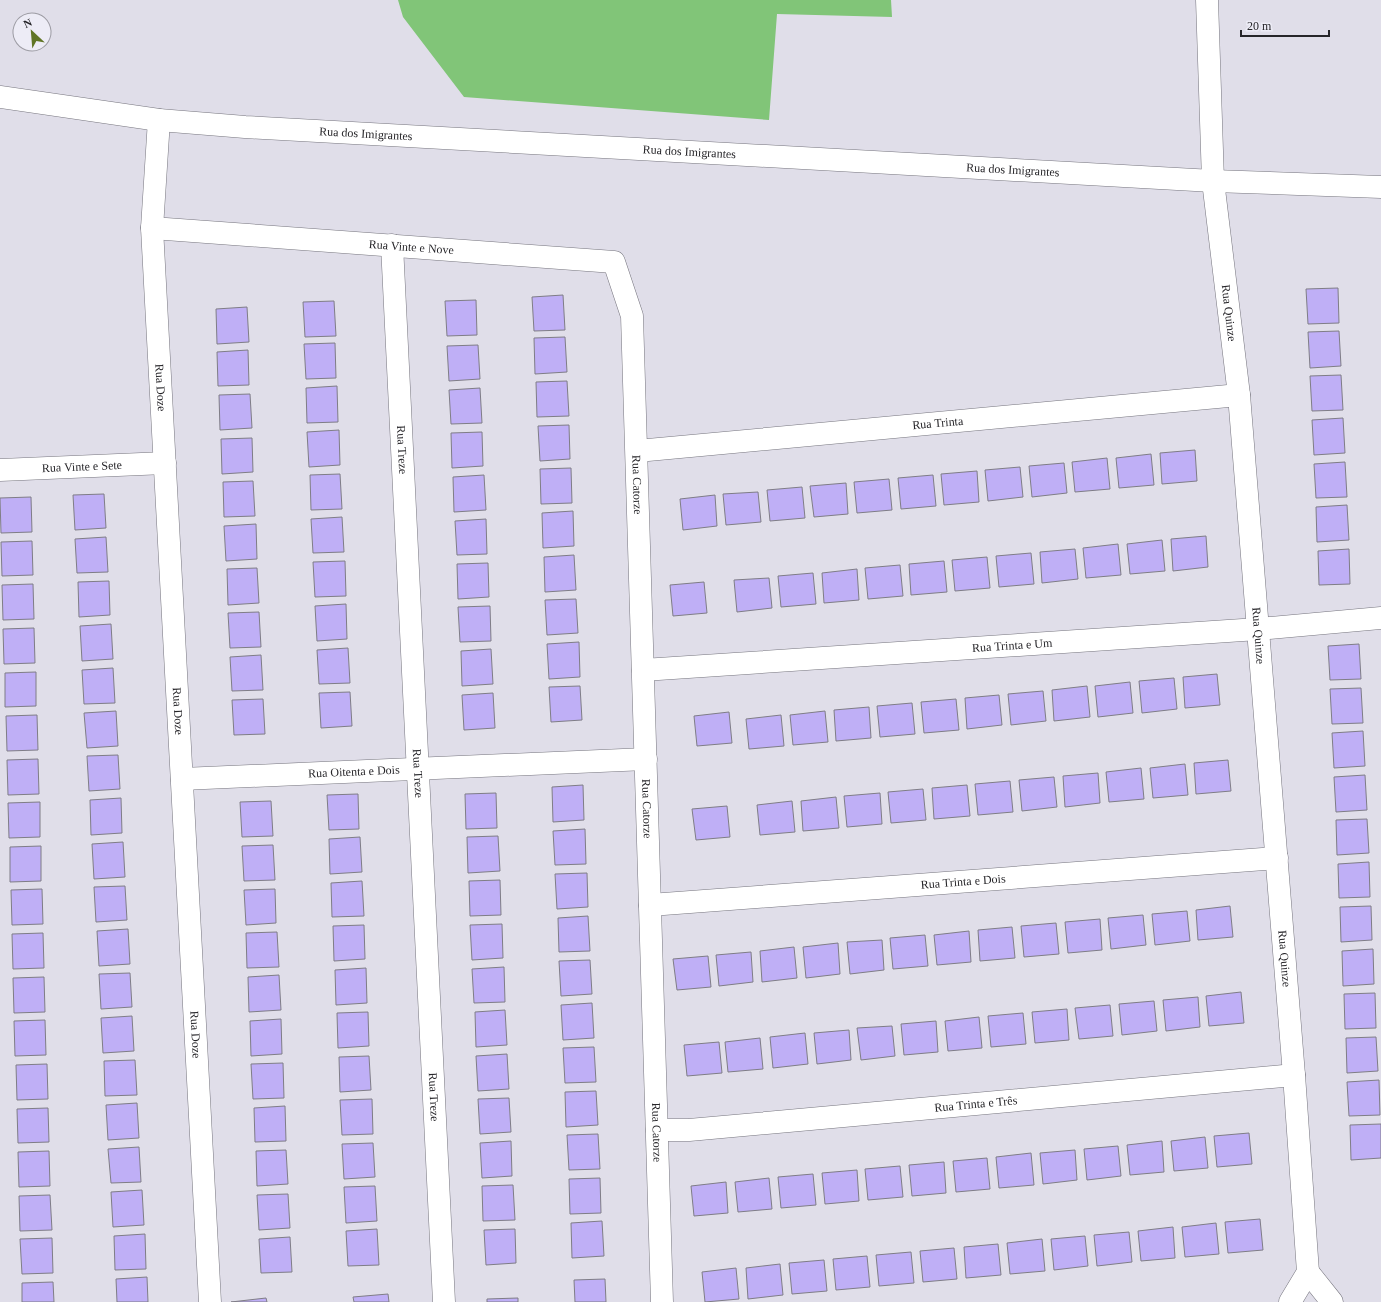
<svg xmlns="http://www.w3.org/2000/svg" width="1381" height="1302" font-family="Georgia,serif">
<rect width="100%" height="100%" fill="#e0dee9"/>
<!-- forest -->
<path fill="#81c578" d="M 398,0 L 891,0 L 892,17 L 777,14 L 769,120 L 464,97 L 403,17 Z"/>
<!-- building -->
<g fill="#bfaff6" stroke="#7f7d86">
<path d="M 1338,288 L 1339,323 L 1308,324 L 1306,289 Z"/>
<path d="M 563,295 L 565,330 L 534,331 L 532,297 Z"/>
<path d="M 476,300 L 477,335 L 447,336 L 445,301 Z"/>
<path d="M 334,301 L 336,336 L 305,337 L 303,302 Z"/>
<path d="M 247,307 L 249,342 L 217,344 L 216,309 Z"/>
<path d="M 1339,331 L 1341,366 L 1310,368 L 1308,332 Z"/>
<path d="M 565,337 L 567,372 L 535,374 L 534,338 Z"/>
<path d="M 335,343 L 336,378 L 306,379 L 304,344 Z"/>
<path d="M 478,345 L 480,379 L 449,381 L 447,346 Z"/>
<path d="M 248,350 L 249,385 L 218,386 L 217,352 Z"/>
<path d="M 1341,375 L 1343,410 L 1312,411 L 1310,376 Z"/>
<path d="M 567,381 L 569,416 L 537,417 L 536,382 Z"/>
<path d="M 337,386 L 338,422 L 307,423 L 306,388 Z"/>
<path d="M 480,388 L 482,423 L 451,424 L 449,390 Z"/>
<path d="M 250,394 L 252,428 L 220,430 L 219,395 Z"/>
<path d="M 1343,418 L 1345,453 L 1314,455 L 1312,420 Z"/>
<path d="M 569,425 L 570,459 L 540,461 L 538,426 Z"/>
<path d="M 339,430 L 340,465 L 309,467 L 307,432 Z"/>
<path d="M 482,432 L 483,466 L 452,468 L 451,433 Z"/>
<path d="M 252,438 L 253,472 L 222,474 L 221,439 Z"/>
<path d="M 1195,450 L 1197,481 L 1162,484 L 1160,453 Z"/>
<path d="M 1151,454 L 1154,485 L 1119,488 L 1116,458 Z"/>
<path d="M 1107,458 L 1110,489 L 1075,492 L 1072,462 Z"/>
<path d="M 1345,462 L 1347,497 L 1316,498 L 1314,464 Z"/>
<path d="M 1064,463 L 1067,493 L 1032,497 L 1029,466 Z"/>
<path d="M 1020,467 L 1023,497 L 988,501 L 985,470 Z"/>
<path d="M 571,468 L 572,503 L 541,504 L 540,469 Z"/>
<path d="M 977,471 L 979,502 L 944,505 L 941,474 Z"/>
<path d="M 340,474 L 342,509 L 311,510 L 310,475 Z"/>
<path d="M 484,475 L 486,510 L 454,512 L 453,477 Z"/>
<path d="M 933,475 L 936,506 L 901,509 L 898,478 Z"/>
<path d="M 889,479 L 892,510 L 857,513 L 854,482 Z"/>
<path d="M 253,481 L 255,516 L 224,517 L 223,482 Z"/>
<path d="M 846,483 L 848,514 L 814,517 L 810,486 Z"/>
<path d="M 802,487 L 805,518 L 770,521 L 767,490 Z"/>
<path d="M 758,492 L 761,522 L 726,525 L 723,494 Z"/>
<path d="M 104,494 L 106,528 L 75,530 L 73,495 Z"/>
<path d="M 715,495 L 717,526 L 683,530 L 680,499 Z"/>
<path d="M 31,497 L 32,532 L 1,533 L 0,498 Z"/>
<path d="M 1347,505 L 1349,540 L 1317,542 L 1316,507 Z"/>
<path d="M 573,511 L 574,546 L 543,548 L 542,513 Z"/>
<path d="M 342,517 L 344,552 L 313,553 L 311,519 Z"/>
<path d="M 486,519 L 487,554 L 457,555 L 455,521 Z"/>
<path d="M 256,524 L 257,559 L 226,561 L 224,526 Z"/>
<path d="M 1206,536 L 1208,567 L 1173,571 L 1171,539 Z"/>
<path d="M 106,537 L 108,572 L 77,573 L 75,539 Z"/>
<path d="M 1162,540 L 1165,571 L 1130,574 L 1127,544 Z"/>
<path d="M 32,541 L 33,575 L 2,576 L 1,542 Z"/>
<path d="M 1118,544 L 1121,575 L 1086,578 L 1083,548 Z"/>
<path d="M 1075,549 L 1078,579 L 1042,583 L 1040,552 Z"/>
<path d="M 1349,549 L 1350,584 L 1319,585 L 1318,551 Z"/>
<path d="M 1031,553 L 1034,584 L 999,587 L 996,556 Z"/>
<path d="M 574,555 L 576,590 L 545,592 L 544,557 Z"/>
<path d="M 987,557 L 990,588 L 955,591 L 952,560 Z"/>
<path d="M 345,561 L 346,596 L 315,597 L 313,562 Z"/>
<path d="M 944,561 L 947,592 L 911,595 L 909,564 Z"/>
<path d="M 488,563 L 489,597 L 458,599 L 457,564 Z"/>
<path d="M 900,565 L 903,596 L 868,599 L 865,568 Z"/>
<path d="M 257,568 L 259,603 L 228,605 L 227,569 Z"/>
<path d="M 857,569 L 859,600 L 824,603 L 822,573 Z"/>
<path d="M 813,573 L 816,604 L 781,607 L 778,576 Z"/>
<path d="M 769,578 L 772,608 L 737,612 L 734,580 Z"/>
<path d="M 109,581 L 110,615 L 79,617 L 78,582 Z"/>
<path d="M 704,582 L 707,613 L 673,616 L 670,585 Z"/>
<path d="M 33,584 L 34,619 L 3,620 L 2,585 Z"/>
<path d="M 576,599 L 578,633 L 547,635 L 545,600 Z"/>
<path d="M 346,604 L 347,639 L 317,641 L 315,606 Z"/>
<path d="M 490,606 L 491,641 L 460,642 L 458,607 Z"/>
<path d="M 259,612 L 261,647 L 230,648 L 228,613 Z"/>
<path d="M 111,624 L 113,659 L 82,661 L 80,626 Z"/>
<path d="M 34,628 L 35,663 L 4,664 L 3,629 Z"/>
<path d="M 579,642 L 580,677 L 549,679 L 547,644 Z"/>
<path d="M 1359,644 L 1361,679 L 1330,680 L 1328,646 Z"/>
<path d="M 348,648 L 350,683 L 319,684 L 317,650 Z"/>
<path d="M 491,649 L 493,684 L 462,686 L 461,651 Z"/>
<path d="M 261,655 L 263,690 L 232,691 L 230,657 Z"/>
<path d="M 113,668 L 115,703 L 84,704 L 82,670 Z"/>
<path d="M 36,672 L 36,706 L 5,707 L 5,673 Z"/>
<path d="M 1217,674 L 1220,705 L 1185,708 L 1183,677 Z"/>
<path d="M 1174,678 L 1177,709 L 1142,713 L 1139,681 Z"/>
<path d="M 1130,682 L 1133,713 L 1098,717 L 1095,686 Z"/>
<path d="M 580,686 L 582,720 L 551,722 L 549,687 Z"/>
<path d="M 1087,686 L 1090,717 L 1054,721 L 1052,690 Z"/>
<path d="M 1361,688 L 1363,723 L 1332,724 L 1330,689 Z"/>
<path d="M 1043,691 L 1046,721 L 1011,725 L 1008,694 Z"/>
<path d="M 350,692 L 352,726 L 321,728 L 319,693 Z"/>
<path d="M 493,693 L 495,728 L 464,730 L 462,695 Z"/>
<path d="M 999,695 L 1002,725 L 967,729 L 965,698 Z"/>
<path d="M 263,699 L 265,734 L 234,735 L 232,700 Z"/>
<path d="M 956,699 L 959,730 L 924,733 L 921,702 Z"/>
<path d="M 912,703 L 915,734 L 880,737 L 877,706 Z"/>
<path d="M 869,707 L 871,738 L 836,741 L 834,710 Z"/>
<path d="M 116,711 L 118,746 L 87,748 L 84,713 Z"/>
<path d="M 825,711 L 828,742 L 793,745 L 790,715 Z"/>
<path d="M 729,712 L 732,743 L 697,746 L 694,716 Z"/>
<path d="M 37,715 L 38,750 L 7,751 L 6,716 Z"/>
<path d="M 781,715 L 784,746 L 749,749 L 746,719 Z"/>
<path d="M 1363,731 L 1365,766 L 1334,768 L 1332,733 Z"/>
<path d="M 118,755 L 120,789 L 89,791 L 87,756 Z"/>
<path d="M 38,759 L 39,794 L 8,795 L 7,760 Z"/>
<path d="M 1228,760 L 1231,791 L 1196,794 L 1194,763 Z"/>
<path d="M 1185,764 L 1188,795 L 1153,798 L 1150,768 Z"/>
<path d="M 1141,768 L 1144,799 L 1109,802 L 1106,772 Z"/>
<path d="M 1098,773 L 1100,803 L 1065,807 L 1063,776 Z"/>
<path d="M 1365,775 L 1367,810 L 1336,812 L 1334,777 Z"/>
<path d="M 1054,777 L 1057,807 L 1022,811 L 1019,780 Z"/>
<path d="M 1010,781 L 1013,812 L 978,815 L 975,784 Z"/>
<path d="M 583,785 L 584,820 L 553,822 L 552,787 Z"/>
<path d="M 967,785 L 970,816 L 934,819 L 932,788 Z"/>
<path d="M 923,789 L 926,820 L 891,823 L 888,792 Z"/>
<path d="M 496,793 L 497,828 L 466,829 L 465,794 Z"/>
<path d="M 880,793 L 882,824 L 847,827 L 844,796 Z"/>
<path d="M 358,794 L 359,829 L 329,830 L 327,795 Z"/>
<path d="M 836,797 L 839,828 L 803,831 L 801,801 Z"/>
<path d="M 121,798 L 122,833 L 91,835 L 90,800 Z"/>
<path d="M 271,801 L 273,836 L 242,837 L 240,802 Z"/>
<path d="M 792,801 L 795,832 L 760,835 L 757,805 Z"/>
<path d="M 40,802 L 40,837 L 9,838 L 8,803 Z"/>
<path d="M 727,806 L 730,837 L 696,840 L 692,809 Z"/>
<path d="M 1367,819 L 1369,853 L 1337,855 L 1336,820 Z"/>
<path d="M 585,829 L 586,864 L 555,865 L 553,831 Z"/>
<path d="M 498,836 L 500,871 L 468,873 L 467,837 Z"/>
<path d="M 360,837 L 362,872 L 330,874 L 329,839 Z"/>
<path d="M 123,842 L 125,877 L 94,879 L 92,844 Z"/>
<path d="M 273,845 L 275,880 L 244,881 L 242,846 Z"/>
<path d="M 41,846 L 41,881 L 10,882 L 10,847 Z"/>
<path d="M 1369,862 L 1370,897 L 1339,898 L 1338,864 Z"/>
<path d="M 587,873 L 588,907 L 557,909 L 555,874 Z"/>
<path d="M 500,880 L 501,915 L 470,916 L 469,881 Z"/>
<path d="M 362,881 L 364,916 L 332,917 L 331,883 Z"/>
<path d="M 125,886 L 127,920 L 96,922 L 94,887 Z"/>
<path d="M 42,889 L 43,924 L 12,925 L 11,890 Z"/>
<path d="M 275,889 L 276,923 L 246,925 L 244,890 Z"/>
<path d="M 1230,906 L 1233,937 L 1198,940 L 1196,910 Z"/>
<path d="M 1371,906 L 1372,940 L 1341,942 L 1340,907 Z"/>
<path d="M 1187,911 L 1190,941 L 1155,945 L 1152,914 Z"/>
<path d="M 1143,915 L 1146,945 L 1111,949 L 1108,918 Z"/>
<path d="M 588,916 L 590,951 L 559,952 L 558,918 Z"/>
<path d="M 1100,919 L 1102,950 L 1068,953 L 1065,922 Z"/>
<path d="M 1056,923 L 1059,954 L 1024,957 L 1021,926 Z"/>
<path d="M 502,924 L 503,958 L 472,960 L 470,925 Z"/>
<path d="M 364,925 L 365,959 L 334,961 L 333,926 Z"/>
<path d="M 1012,927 L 1015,958 L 980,961 L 978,930 Z"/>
<path d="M 128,929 L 130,964 L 99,966 L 97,931 Z"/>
<path d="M 969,931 L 971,962 L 937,965 L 934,935 Z"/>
<path d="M 277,932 L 279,967 L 247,968 L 246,933 Z"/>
<path d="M 43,933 L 44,968 L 13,969 L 12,934 Z"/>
<path d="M 925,935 L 928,966 L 893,969 L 890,938 Z"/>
<path d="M 882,940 L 884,970 L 850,974 L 847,942 Z"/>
<path d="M 838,943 L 840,974 L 806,978 L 803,947 Z"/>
<path d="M 794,947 L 797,978 L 762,982 L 760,951 Z"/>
<path d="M 1373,949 L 1374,984 L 1343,986 L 1342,951 Z"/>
<path d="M 751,952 L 753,982 L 719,986 L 716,955 Z"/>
<path d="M 708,956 L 711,987 L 677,990 L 673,959 Z"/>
<path d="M 590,960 L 592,994 L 561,996 L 559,961 Z"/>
<path d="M 504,967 L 505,1002 L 474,1003 L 472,969 Z"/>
<path d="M 366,968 L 367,1003 L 336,1005 L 335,970 Z"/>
<path d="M 130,973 L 132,1007 L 101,1009 L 99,974 Z"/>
<path d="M 279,975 L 281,1010 L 249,1012 L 248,977 Z"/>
<path d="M 44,977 L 45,1012 L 14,1013 L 13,978 Z"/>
<path d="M 1241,992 L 1244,1023 L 1209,1026 L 1206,996 Z"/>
<path d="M 1375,993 L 1376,1028 L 1345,1029 L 1344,994 Z"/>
<path d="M 1198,997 L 1200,1027 L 1166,1031 L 1163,1000 Z"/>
<path d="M 1154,1001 L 1157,1031 L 1122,1035 L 1119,1004 Z"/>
<path d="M 592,1003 L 594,1038 L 563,1040 L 561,1005 Z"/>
<path d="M 1110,1005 L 1113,1036 L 1079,1039 L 1075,1008 Z"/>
<path d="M 1067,1009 L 1069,1040 L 1035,1043 L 1032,1012 Z"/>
<path d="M 505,1010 L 507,1045 L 476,1047 L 475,1012 Z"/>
<path d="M 368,1012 L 369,1046 L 338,1048 L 337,1013 Z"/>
<path d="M 1023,1013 L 1026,1044 L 991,1047 L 988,1016 Z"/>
<path d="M 132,1016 L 134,1051 L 103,1053 L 101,1018 Z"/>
<path d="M 979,1017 L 982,1048 L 948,1051 L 945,1021 Z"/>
<path d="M 281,1019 L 282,1054 L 251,1056 L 250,1021 Z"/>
<path d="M 45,1020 L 46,1055 L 15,1056 L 14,1021 Z"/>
<path d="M 936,1021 L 938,1052 L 904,1055 L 901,1024 Z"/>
<path d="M 892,1026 L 895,1056 L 861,1060 L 857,1028 Z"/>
<path d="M 849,1030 L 851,1060 L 817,1064 L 814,1033 Z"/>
<path d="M 805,1033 L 808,1064 L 773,1068 L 770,1037 Z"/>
<path d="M 1376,1037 L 1378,1071 L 1347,1073 L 1346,1038 Z"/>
<path d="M 760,1038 L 763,1069 L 728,1072 L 725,1042 Z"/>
<path d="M 719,1042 L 722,1073 L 687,1076 L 684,1045 Z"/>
<path d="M 594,1047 L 596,1082 L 565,1083 L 563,1048 Z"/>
<path d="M 507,1054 L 509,1089 L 478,1091 L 476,1056 Z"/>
<path d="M 369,1056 L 371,1090 L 340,1092 L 339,1057 Z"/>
<path d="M 135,1060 L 137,1095 L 105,1096 L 104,1061 Z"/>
<path d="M 283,1063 L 284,1098 L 253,1099 L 251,1064 Z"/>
<path d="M 47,1064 L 48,1099 L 17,1100 L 16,1065 Z"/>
<path d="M 1379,1080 L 1380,1115 L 1349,1116 L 1347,1082 Z"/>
<path d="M 596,1091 L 598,1125 L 566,1127 L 565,1092 Z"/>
<path d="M 509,1098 L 511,1132 L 480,1134 L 478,1099 Z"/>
<path d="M 372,1099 L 373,1134 L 342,1135 L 340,1100 Z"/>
<path d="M 137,1103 L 139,1138 L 108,1140 L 106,1105 Z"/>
<path d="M 285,1106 L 286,1141 L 255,1142 L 254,1108 Z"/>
<path d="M 48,1108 L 49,1142 L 18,1143 L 17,1109 Z"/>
<path d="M 1381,1124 L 1381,1158 L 1351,1160 L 1350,1125 Z"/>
<path d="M 1249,1133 L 1252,1164 L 1217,1167 L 1214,1136 Z"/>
<path d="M 598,1134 L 600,1169 L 569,1170 L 567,1135 Z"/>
<path d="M 1205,1137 L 1208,1168 L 1174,1171 L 1171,1141 Z"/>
<path d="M 511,1141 L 512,1176 L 482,1178 L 480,1143 Z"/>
<path d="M 1162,1141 L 1164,1172 L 1130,1175 L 1127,1145 Z"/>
<path d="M 373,1143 L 375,1177 L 344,1179 L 342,1144 Z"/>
<path d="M 1118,1146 L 1121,1176 L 1087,1180 L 1084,1149 Z"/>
<path d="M 139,1147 L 141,1182 L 111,1183 L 108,1149 Z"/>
<path d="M 286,1150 L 288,1184 L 257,1186 L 256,1151 Z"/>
<path d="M 1075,1150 L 1077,1180 L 1043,1184 L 1040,1153 Z"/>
<path d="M 49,1151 L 50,1186 L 19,1187 L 18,1152 Z"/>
<path d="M 1031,1153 L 1034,1185 L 999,1188 L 996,1157 Z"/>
<path d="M 987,1158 L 990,1189 L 956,1192 L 953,1161 Z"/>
<path d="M 944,1162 L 946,1193 L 912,1196 L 909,1165 Z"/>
<path d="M 900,1166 L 903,1197 L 868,1200 L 865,1169 Z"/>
<path d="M 857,1170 L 859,1201 L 825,1204 L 822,1173 Z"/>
<path d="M 813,1174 L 816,1205 L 781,1208 L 778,1177 Z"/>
<path d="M 600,1178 L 601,1213 L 570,1214 L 569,1179 Z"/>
<path d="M 769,1178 L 772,1209 L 738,1212 L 735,1182 Z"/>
<path d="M 726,1182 L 728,1213 L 694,1216 L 691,1186 Z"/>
<path d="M 513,1185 L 515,1220 L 483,1221 L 482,1186 Z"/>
<path d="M 375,1186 L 377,1221 L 346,1223 L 344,1187 Z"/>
<path d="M 142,1190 L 144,1225 L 113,1227 L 111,1192 Z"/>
<path d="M 288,1194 L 290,1228 L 259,1230 L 257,1195 Z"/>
<path d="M 50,1195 L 52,1230 L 20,1231 L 19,1196 Z"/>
<path d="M 1260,1219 L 1263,1250 L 1228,1253 L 1225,1222 Z"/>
<path d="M 602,1221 L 604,1256 L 572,1258 L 571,1223 Z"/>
<path d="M 1216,1223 L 1219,1254 L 1185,1257 L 1182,1227 Z"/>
<path d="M 1173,1227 L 1175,1258 L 1141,1261 L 1138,1231 Z"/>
<path d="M 377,1229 L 379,1265 L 348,1266 L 346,1231 Z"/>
<path d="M 515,1229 L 516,1263 L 486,1265 L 484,1230 Z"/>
<path d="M 1129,1232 L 1132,1262 L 1097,1266 L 1094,1235 Z"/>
<path d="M 145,1234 L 146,1269 L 115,1270 L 114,1236 Z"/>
<path d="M 1085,1236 L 1088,1266 L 1054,1270 L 1051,1239 Z"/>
<path d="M 290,1237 L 292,1272 L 261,1273 L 259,1239 Z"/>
<path d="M 52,1238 L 53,1273 L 22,1274 L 20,1239 Z"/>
<path d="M 1042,1239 L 1045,1271 L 1010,1274 L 1007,1243 Z"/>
<path d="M 998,1244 L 1001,1275 L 966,1278 L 964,1247 Z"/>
<path d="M 954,1248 L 957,1279 L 923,1282 L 920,1251 Z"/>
<path d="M 911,1252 L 914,1283 L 879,1286 L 876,1255 Z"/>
<path d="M 867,1256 L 870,1287 L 836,1290 L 833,1259 Z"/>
<path d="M 824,1260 L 827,1291 L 792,1294 L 789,1263 Z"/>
<path d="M 780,1264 L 783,1295 L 748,1299 L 746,1268 Z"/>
<path d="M 736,1268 L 739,1299 L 705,1302 L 702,1272 Z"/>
<path d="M 147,1277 L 148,1302 L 117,1302 L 116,1279 Z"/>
<path d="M 605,1279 L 606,1302 L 575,1302 L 574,1280 Z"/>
<path d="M 53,1282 L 54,1302 L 22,1302 L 22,1283 Z"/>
<path d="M 388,1294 L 389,1302 L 354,1302 L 353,1297 Z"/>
<path d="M 266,1298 L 267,1302 L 231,1302 Z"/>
<path d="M 518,1298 L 518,1302 L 487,1302 L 487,1299 Z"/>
</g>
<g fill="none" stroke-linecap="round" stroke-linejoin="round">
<!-- street casing -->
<g stroke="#76757e" stroke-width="23">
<g id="street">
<path id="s1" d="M 0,97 L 159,120 L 245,127 L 1213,181"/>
<path id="s2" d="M 159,120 L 152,228 L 210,1302"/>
<path id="s3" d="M 152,228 L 614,262 L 632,316 L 662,1302"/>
<path id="s4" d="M 392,245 L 444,1302"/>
<path id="s5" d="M 637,451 L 1239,395"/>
<path id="s6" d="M 0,470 L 165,463"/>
<path id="s7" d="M 643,670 L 1258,629 L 1381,618"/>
<path id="s8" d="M 182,779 L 646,759"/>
<path id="s9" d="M 650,905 L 1277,858"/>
<path id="s10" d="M 657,1130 L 689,1130 L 1294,1075"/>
</g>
</g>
<!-- secondary casing -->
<g stroke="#76757e" stroke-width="23">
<g id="secondary">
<path id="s11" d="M 1207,0 L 1213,181 L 1239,395 L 1294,1075 L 1308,1272 L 1290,1302"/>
<path d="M 1213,181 L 1381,187"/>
<path d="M 1308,1272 L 1332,1302"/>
</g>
</g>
<!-- street -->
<use href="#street" stroke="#fff" stroke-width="22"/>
<!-- secondary -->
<use href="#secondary" stroke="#fff" stroke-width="22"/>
</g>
<g text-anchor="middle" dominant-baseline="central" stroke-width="3.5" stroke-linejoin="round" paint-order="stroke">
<!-- street labels -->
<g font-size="12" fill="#262529" stroke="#edecf6">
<text stroke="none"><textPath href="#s1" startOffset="368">Rua dos Imigrantes</textPath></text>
<text stroke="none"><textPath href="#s1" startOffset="692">Rua dos Imigrantes</textPath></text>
<text stroke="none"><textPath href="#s1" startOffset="1016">Rua dos Imigrantes</textPath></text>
<text stroke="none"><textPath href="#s3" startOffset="260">Rua Vinte e Nove</textPath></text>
<text stroke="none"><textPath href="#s11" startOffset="314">Rua Quinze</textPath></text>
<text stroke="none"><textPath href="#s2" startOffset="268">Rua Doze</textPath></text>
<text stroke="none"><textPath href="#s5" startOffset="302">Rua Trinta</textPath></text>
<text stroke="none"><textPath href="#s4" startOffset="205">Rua Treze</textPath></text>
<text stroke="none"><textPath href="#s6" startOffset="82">Rua Vinte e Sete</textPath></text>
<text stroke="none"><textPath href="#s3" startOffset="689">Rua Catorze</textPath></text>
<text stroke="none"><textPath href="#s11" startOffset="638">Rua Quinze</textPath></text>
<text stroke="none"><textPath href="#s7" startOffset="370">Rua Trinta e Um</textPath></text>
<text stroke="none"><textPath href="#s2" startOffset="592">Rua Doze</textPath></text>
<text stroke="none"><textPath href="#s8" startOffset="172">Rua Oitenta e Dois</textPath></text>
<text stroke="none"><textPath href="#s4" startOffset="529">Rua Treze</textPath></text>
<text stroke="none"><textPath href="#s3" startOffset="1013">Rua Catorze</textPath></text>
<text stroke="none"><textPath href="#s9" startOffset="314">Rua Trinta e Dois</textPath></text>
<text stroke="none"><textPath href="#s11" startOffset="962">Rua Quinze</textPath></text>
<text stroke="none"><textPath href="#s2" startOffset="916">Rua Doze</textPath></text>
<text stroke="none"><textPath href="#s4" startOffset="853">Rua Treze</textPath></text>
<text stroke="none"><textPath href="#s10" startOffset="320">Rua Trinta e Três</textPath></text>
<text stroke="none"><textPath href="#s3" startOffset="1337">Rua Catorze</textPath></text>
</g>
</g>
<!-- north arrow -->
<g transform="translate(32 32) rotate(334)"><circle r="19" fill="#edecf6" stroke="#9d9ca4"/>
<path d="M0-3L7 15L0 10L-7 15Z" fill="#607525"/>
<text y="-6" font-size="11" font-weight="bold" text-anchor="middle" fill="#262529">N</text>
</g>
<!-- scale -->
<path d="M1241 30v6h88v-6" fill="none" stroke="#262529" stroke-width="2"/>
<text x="1247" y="30" font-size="12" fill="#262529" stroke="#edecf6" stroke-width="3" paint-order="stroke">20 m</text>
</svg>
